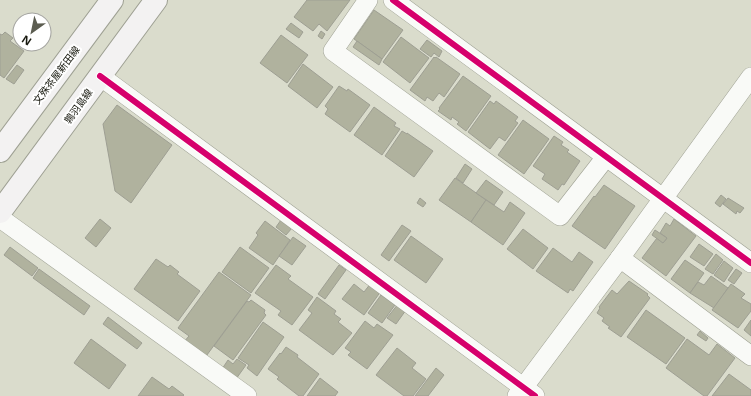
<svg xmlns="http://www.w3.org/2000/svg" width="751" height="396" font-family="'Noto Sans','Noto Sans JP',sans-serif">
<rect width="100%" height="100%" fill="#dadccc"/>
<!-- building -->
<g fill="#b0b29e" stroke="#9e9f93">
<path d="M 307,0 L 350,0 L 327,31 L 319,24 L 313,31 L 294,17 Z"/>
<path d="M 374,10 L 403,30 L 382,59 L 354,39 Z"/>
<path d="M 291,23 L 303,32 L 299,38 L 286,29 Z"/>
<path d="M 321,31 L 325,34 L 322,39 L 318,36 Z"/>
<path d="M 5,32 L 13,38 L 10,41 L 24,51 L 4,78 L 0,75 L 0,34 L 2,35 Z"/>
<path d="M 281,35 L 308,55 L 287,83 L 260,63 Z"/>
<path d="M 401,37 L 429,58 L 410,83 L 383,62 Z"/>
<path d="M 427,40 L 442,51 L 439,57 L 434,53 L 431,57 L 420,49 Z"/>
<path d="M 357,41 L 382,59 L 379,65 L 353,47 Z"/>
<path d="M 434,57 L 435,58 L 436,57 L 460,74 L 444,97 L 439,93 L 433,101 L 427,97 L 425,101 L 410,90 Z"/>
<path d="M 303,64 L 333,87 L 317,108 L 288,86 Z"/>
<path d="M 17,65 L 24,70 L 14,84 L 6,79 Z"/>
<path d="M 463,76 L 491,96 L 466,131 L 457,124 L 459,122 L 452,117 L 451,120 L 438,111 L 440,109 L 439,108 Z"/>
<path d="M 339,86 L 347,91 L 348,89 L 370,105 L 350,132 L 325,114 L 328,109 L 325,106 Z"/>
<path d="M 490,101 L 494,104 L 496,101 L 518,117 L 515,121 L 518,123 L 505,141 L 499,137 L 490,149 L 468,132 Z"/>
<path d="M 117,105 L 172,145 L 131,203 L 115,191 L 103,124 Z"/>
<path d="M 374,107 L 396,123 L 394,126 L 400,129 L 382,155 L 354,135 Z"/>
<path d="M 523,120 L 549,139 L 524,174 L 498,155 Z"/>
<path d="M 402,131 L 407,134 L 407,133 L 433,151 L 414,177 L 385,156 Z"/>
<path d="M 554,136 L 563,142 L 561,145 L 569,150 L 567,152 L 580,161 L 564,185 L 562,184 L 558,190 L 542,179 L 545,174 L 533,166 Z"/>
<path d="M 465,164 L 472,169 L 463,183 L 456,178 Z"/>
<path d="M 455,178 L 486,200 L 471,222 L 439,200 Z"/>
<path d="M 486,180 L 503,192 L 494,205 L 476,193 Z"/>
<path d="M 604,185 L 635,206 L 605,249 L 572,226 L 594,196 L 595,197 Z"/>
<path d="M 721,195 L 726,199 L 720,207 L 715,203 Z"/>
<path d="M 420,198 L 426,203 L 423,207 L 417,203 Z"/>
<path d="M 728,198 L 744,208 L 740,213 L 737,211 L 736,214 L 723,204 Z"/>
<path d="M 486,200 L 504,212 L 510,202 L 525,213 L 503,245 L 471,222 Z"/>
<path d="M 100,219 L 111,228 L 96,247 L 85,238 Z"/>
<path d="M 674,219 L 696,236 L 666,276 L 642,258 L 657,238 L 663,243 L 667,238 L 660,233 L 666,223 L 670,226 Z"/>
<path d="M 281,220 L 292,228 L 286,235 L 276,227 Z"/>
<path d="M 265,221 L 290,240 L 273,265 L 249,248 L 258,235 L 256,233 Z"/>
<path d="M 402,225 L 411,231 L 389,261 L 381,255 Z"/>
<path d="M 523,229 L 548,248 L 533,269 L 507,249 Z"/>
<path d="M 655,230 L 667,238 L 663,243 L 652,235 Z"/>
<path d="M 411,236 L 443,259 L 426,283 L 394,260 Z"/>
<path d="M 293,237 L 306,246 L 292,265 L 279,256 Z"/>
<path d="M 699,244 L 713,254 L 704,266 L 690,257 Z"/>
<path d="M 10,247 L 38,268 L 32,276 L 4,255 Z"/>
<path d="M 240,247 L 269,268 L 251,293 L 222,272 Z"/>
<path d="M 553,248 L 572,262 L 579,252 L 593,262 L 573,291 L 570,289 L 568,293 L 536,271 Z"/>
<path d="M 716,254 L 723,260 L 713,274 L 705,269 Z"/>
<path d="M 156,259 L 168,267 L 170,265 L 179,272 L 177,274 L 200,291 L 178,321 L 134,289 Z"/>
<path d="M 685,260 L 704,273 L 690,293 L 671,279 Z"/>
<path d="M 724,261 L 733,268 L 724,282 L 714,275 Z"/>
<path d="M 276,265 L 291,276 L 288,279 L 313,297 L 292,325 L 278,315 L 281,311 L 255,293 Z"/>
<path d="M 339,265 L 346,270 L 325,299 L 318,294 Z"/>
<path d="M 39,269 L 90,306 L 84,315 L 33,278 Z"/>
<path d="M 736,269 L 742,273 L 734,284 L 728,280 Z"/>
<path d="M 219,272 L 251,295 L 204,359 L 183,343 L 189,336 L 178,328 Z"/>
<path d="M 711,276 L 728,288 L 714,308 L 690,293 L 698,282 L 704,285 Z"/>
<path d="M 629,281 L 648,294 L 647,295 L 650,298 L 621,337 L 608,328 L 610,327 L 602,321 L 604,318 L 597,313 L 600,308 L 599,307 L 612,290 L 617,294 Z"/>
<path d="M 371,283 L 381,291 L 364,315 L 342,299 L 354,284 L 364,292 Z"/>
<path d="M 731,284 L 745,294 L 741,298 L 751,304 L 751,311 L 738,328 L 712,310 Z"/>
<path d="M 381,295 L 395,305 L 382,323 L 368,313 Z"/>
<path d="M 317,297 L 336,311 L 334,314 L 341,319 L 338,322 L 352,333 L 333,355 L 299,330 L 312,313 L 308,310 Z"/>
<path d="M 251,300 L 265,310 L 264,313 L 266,315 L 233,360 L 214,346 L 247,301 L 249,302 Z"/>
<path d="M 398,304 L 406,310 L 396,324 L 387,318 Z"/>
<path d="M 646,310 L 685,338 L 666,364 L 627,337 Z"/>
<path d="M 108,317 L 142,343 L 137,349 L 103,324 Z"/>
<path d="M 751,320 L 751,336 L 744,330 Z"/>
<path d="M 365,321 L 374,328 L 377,324 L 393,335 L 367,369 L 348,355 L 351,352 L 345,348 Z"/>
<path d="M 263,322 L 284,337 L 257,376 L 247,368 L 249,365 L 238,358 Z"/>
<path d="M 700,331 L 708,338 L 706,341 L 697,335 Z"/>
<path d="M 91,339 L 126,365 L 109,389 L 74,363 Z"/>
<path d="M 687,339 L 709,355 L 717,344 L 735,358 L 707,396 L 704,396 L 666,368 Z"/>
<path d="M 286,347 L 298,355 L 297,357 L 319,374 L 303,396 L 299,396 L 277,379 L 279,377 L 268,369 L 280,353 L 281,354 Z"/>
<path d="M 397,348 L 416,363 L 412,368 L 426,379 L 413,396 L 404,396 L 376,375 Z"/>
<path d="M 237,359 L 246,365 L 236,379 L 222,369 L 228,360 L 233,364 Z"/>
<path d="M 436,368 L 444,375 L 428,396 L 415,396 Z"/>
<path d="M 729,374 L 751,390 L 751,396 L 712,396 Z"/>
<path d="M 152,377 L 169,389 L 172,386 L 184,395 L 183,396 L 138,396 Z"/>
<path d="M 320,378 L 338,392 L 335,396 L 307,396 Z"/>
</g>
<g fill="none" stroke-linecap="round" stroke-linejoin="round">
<!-- minor casing -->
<g stroke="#9ea093" stroke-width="20">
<g id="minor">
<path d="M 368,0 L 333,51 L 560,216 L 606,157"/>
<path d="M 393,0 L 751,263"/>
<path d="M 100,76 L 535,396"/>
<path d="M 0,218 L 247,396"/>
<path d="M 620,258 L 751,356"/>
<path d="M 517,396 L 620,258 L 751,77"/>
</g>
</g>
<!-- secondary casing -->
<g stroke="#9ea093" stroke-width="24">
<g id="secondary">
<path d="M 0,151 L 112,0"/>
<path d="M 0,212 L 156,0"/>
</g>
</g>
<!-- minor -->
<use href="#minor" stroke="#f9faf7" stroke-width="19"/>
<!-- secondary -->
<use href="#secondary" stroke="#f3f2f2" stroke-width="22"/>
<!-- cycleway casing -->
<g stroke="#fff" stroke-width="8">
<g id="cycleway">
<path d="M 393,0 L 751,263"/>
<path d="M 100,76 L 535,396"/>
</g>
</g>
<!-- cycleway -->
<use href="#cycleway" stroke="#d6006c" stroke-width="6"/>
</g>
<g text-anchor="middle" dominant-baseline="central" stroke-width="4" stroke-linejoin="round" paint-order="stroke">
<!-- street labels -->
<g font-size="10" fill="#18190f" stroke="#fff">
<text transform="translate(56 75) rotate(-53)">文殊茶屋新田線</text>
<text transform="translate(78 106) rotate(-54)">鶉羽島線</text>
</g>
</g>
<!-- north arrow -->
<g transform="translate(32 32) rotate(213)"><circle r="19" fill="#ffffff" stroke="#a3a39f"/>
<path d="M0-3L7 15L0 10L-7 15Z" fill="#5c5d51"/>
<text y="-6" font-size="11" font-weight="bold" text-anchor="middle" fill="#18190f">N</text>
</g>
</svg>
